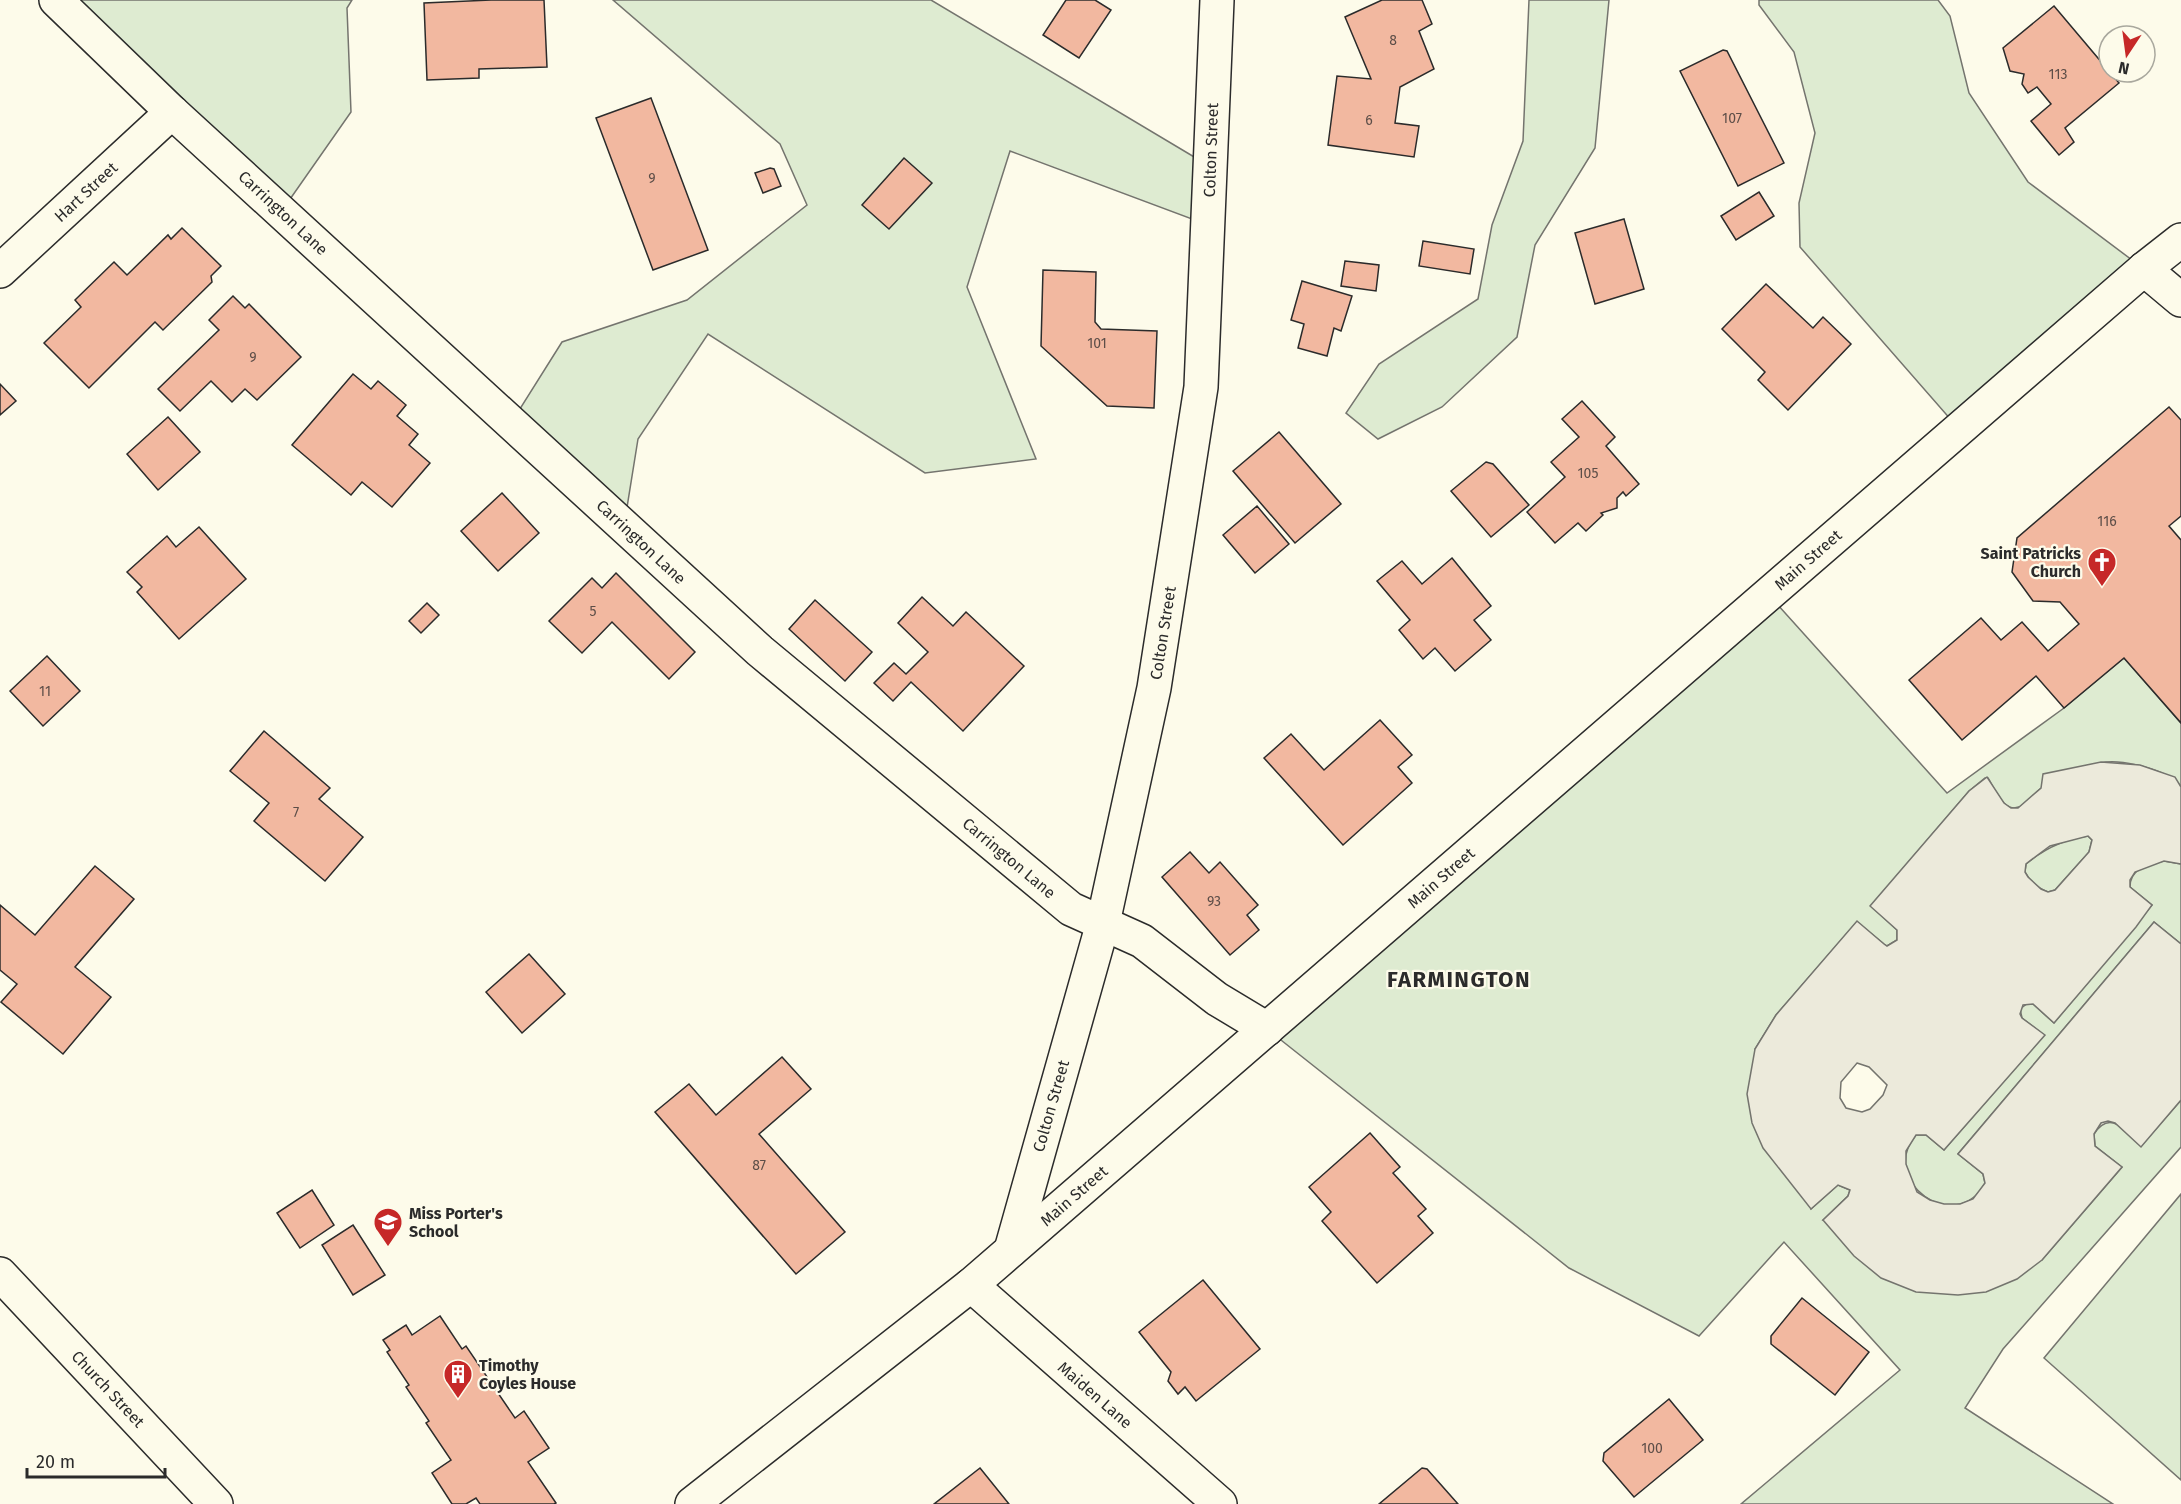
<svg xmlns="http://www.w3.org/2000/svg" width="2181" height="1504" font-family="'Fira Sans',sans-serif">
<rect width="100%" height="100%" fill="#fdfbea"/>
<!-- green -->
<g fill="#deebd1" stroke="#74746e" stroke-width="1.5">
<path d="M 56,0 L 352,0 L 347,8 L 351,112 L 281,212 Z"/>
<path d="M 613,0 L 931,0 L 1211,167 L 1208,225 L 1010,151 L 967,287 L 1036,459 L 925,473 L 708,334 L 638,439 L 624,526 L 511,423 L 562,342 L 687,300 L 807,205 L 780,144 Z"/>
<path d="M 1529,0 L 1609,0 L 1595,148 L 1535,245 L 1517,337 L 1442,407 L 1378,439 L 1346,413 L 1379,364 L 1478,299 L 1492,225 L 1523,141 Z"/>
<path d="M 1759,0 L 1938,0 L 1950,16 L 1969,93 L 2028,182 L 2144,269 L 1959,429 L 1800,247 L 1799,203 L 1815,133 L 1794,52 L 1759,5 Z"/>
<path d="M 1768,594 L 1947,793 L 2064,708 L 2124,658 L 2181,723 L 2181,787 C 2170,770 2120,758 2100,763 C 2086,766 2051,781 2040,789 C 2032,795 2025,808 2014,808 C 2002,808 1993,786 1988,778 L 1985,778 L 1969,791 L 1871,906 L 1897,930 L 1897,940 L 1887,946 L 1884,944 L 1857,922 L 1776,1015 L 1755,1049 L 1811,1209 L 1838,1185 L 1850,1190 L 1848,1196 L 1823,1220 L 2042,1260 L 2122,1167 L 2095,1146 L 2094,1134 C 2111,1108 2125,1132 2141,1146 L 2181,1100 L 2181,1147 L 2003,1349 L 1965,1408 L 2113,1504 L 1741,1504 L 1900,1370 L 1784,1242 L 1699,1336 L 1569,1268 L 1267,1029 Z"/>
<path d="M 2088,836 L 2092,840 L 2089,852 L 2055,890 L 2048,892 C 2038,888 2030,881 2025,872 L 2026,864 C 2044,849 2064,839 2088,836 Z"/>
<path d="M 2164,861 L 2181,864 L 2181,944 L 2154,922 L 1958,1154 L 1983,1174 L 1985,1183 C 1956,1237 1877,1181 1916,1135 L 1926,1135 L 1944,1150 L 2044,1035 L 2022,1018 L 2020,1009 L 2028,1003 L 2033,1004 L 2054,1023 L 2152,905 L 2130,887 C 2130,868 2148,865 2164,861 Z"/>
<path d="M 2181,1194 L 2181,1480 L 2044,1358 Z"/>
</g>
<!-- parking -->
<path fill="#eceadb" stroke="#74746e" stroke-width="1.5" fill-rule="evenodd" d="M 2101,762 L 2140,765 L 2175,777 L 2181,787 L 2181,864 L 2164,861 L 2135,872 L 2130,880 L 2130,887 L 2152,905 L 2136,927 L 2054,1023 L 2033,1004 L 2023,1005 L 2020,1014 L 2022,1018 L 2045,1035 L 1944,1150 L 1926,1135 L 1916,1135 L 1906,1151 L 1906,1164 L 1917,1192 L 1930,1200 L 1944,1204 L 1960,1204 L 1973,1199 L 1985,1183 L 1983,1174 L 1958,1154 L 2154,922 L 2181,944 L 2181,1100 L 2141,1147 L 2115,1123 L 2108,1121 L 2101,1123 L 2094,1134 L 2095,1146 L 2122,1167 L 2042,1260 L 2017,1279 L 1986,1292 L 1958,1295 L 1916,1292 L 1881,1278 L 1854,1256 L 1823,1220 L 1848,1196 L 1850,1190 L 1838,1185 L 1811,1209 L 1763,1148 L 1752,1123 L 1747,1094 L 1755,1049 L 1776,1015 L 1857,921 L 1884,944 L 1887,946 L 1897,940 L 1897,930 L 1870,906 L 1969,791 L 1987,777 L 2004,803 L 2011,808 L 2018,808 L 2041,788 L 2043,774 ZM 2088,836 L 2092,840 L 2089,852 L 2055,890 L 2048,892 L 2041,889 L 2028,877 L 2025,872 L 2026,864 L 2035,857 L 2050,846 ZM 1857,1063 L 1869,1067 L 1887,1085 L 1883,1095 L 1870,1109 L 1862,1112 L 1846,1108 L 1840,1098 L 1841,1082 Z"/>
<!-- building -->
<g fill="#f2b8a0" stroke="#2b2b2b" stroke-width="1.5">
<path d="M 491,0 L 544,0 L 547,67 L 479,69 L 479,78 L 427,80 L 424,3 Z"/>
<path d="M 1066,0 L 1095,0 L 1111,10 L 1079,58 L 1043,35 Z"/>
<path d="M 1382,0 L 1422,0 L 1432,24 L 1419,31 L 1434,69 L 1400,87 L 1395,123 L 1419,126 L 1414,157 L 1328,145 L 1337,76 L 1371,79 L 1345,17 Z"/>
<path d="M 2054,6 L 2119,83 L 2065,128 L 2074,142 L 2059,155 L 2031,121 L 2051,104 L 2037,87 L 2028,93 L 2022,84 L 2024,74 L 2010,71 L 2003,48 Z"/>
<path d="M 1723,50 L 1727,51 L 1784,163 L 1738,186 L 1680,71 Z"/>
<path d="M 651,98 L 708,250 L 653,270 L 596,118 Z"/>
<path d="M 904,158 L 932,183 L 889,229 L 862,205 Z"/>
<path d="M 770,168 L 774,169 L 781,186 L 763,193 L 755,173 Z"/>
<path d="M 1759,192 L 1774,216 L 1736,240 L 1721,216 Z"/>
<path d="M 1624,219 L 1644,289 L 1595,304 L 1575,233 Z"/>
<path d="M 182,228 L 221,266 L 211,276 L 212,282 L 163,330 L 155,322 L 89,388 L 44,343 L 81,307 L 75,300 L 114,262 L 127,275 L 168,235 L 171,239 Z"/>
<path d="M 1423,241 L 1474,249 L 1470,274 L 1419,266 Z"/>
<path d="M 1345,261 L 1379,265 L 1376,291 L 1341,286 Z"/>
<path d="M 1043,270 L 1096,272 L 1095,322 L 1101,329 L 1157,331 L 1154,408 L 1107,406 L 1041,346 Z"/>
<path d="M 1302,281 L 1352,296 L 1341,331 L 1334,328 L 1327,356 L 1298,348 L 1304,324 L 1291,320 Z"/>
<path d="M 1766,284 L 1813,328 L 1823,317 L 1851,344 L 1788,410 L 1758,380 L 1765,372 L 1722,329 Z"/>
<path d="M 233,296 L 245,308 L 249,304 L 301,357 L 257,400 L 245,389 L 232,402 L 211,381 L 180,411 L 158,389 L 219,330 L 209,320 Z"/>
<path d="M 353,374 L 371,389 L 378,381 L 406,405 L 397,416 L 418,434 L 409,445 L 430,463 L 392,507 L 362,482 L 351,495 L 292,445 Z"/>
<path d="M 0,384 L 16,401 L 0,415 Z"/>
<path d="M 1582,401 L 1615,437 L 1606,446 L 1639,484 L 1626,496 L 1623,492 L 1617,498 L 1617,508 L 1601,513 L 1603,515 L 1586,531 L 1578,523 L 1555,543 L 1527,512 L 1565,477 L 1551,462 L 1579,437 L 1562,419 Z"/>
<path d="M 2169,407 L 2181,420 L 2181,516 L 2169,526 L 2181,540 L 2181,723 L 2124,658 L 2064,708 L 2036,676 L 1962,740 L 1909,680 L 1981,618 L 2001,640 L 2022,622 L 2048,651 L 2079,624 L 2060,602 L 2033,601 L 2012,572 L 2017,538 Z"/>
<path d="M 168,417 L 200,452 L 158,490 L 127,454 Z"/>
<path d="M 1279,432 L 1341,504 L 1295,543 L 1233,471 Z"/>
<path d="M 1486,462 L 1493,464 L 1529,505 L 1491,537 L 1451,491 Z"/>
<path d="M 502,493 L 539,533 L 498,571 L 461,531 Z"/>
<path d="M 1257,506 L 1289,544 L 1255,573 L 1223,535 Z"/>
<path d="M 199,527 L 246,579 L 179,639 L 137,592 L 142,587 L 127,572 L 167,536 L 176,547 Z"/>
<path d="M 1452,558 L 1491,606 L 1474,620 L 1491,640 L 1455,671 L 1435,648 L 1423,659 L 1399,630 L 1410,620 L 1377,581 L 1402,561 L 1422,584 Z"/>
<path d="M 616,573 L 695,652 L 669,679 L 612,622 L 582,653 L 549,621 L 592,578 L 602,588 Z"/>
<path d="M 922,597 L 953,626 L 966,612 L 1024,666 L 963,731 L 911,682 L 893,701 L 874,683 L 894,663 L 906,674 L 928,652 L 898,623 Z"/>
<path d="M 815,600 L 872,652 L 845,681 L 789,629 Z"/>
<path d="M 427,603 L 439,615 L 421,633 L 409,621 Z"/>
<path d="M 47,656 L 80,691 L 43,726 L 10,691 Z"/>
<path d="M 1380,720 L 1412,755 L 1398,767 L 1412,783 L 1343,845 L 1264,758 L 1291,734 L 1324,770 Z"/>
<path d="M 264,731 L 330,788 L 319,799 L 363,837 L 325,881 L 254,821 L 269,803 L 230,771 Z"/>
<path d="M 1190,852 L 1209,873 L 1220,862 L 1258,905 L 1247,915 L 1259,930 L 1230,955 L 1162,877 Z"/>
<path d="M 95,866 L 134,899 L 75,967 L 111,997 L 63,1054 L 1,1002 L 17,984 L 0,970 L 0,905 L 35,935 Z"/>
<path d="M 529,954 L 565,994 L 522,1033 L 486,992 Z"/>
<path d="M 782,1057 L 811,1089 L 759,1134 L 845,1232 L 796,1274 L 655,1112 L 689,1084 L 716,1115 Z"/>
<path d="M 1370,1133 L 1400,1167 L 1393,1173 L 1426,1209 L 1418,1216 L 1433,1233 L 1377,1283 L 1322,1221 L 1331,1212 L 1309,1187 Z"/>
<path d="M 312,1190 L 334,1225 L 300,1248 L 277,1213 Z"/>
<path d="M 353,1225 L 385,1275 L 353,1295 L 322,1245 Z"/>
<path d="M 1203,1280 L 1260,1349 L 1196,1401 L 1185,1387 L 1178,1394 L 1168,1381 L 1171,1372 L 1139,1332 Z"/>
<path d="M 1802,1298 L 1869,1352 L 1835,1395 L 1771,1344 L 1771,1336 Z"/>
<path d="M 440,1316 L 462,1349 L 466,1346 L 515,1418 L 524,1411 L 549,1448 L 528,1462 L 556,1503 L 554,1504 L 480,1504 L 476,1498 L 466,1504 L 452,1504 L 432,1473 L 451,1460 L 426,1423 L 429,1421 L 406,1387 L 409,1385 L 387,1352 L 390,1350 L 383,1340 L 406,1325 L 412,1335 Z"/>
<path d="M 1669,1399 L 1703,1440 L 1634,1497 L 1603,1461 L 1604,1453 Z"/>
<path d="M 980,1468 L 1009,1504 L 934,1504 Z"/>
<path d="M 1422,1468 L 1427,1469 L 1458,1504 L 1379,1504 Z"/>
</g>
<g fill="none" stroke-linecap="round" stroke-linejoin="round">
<!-- minor casing -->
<g stroke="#2b2b2b" stroke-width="36">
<g id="minor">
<path d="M 56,0 L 172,112 L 760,651 L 1071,909 L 1142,941 L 1217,999 L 1267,1029"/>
<path d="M 2144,269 L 2181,300"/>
<path d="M 0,271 L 172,112"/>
<path d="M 1011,1250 L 1103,923 L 1154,688 L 1201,387 L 1217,0"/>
<path d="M 0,1274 L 216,1504"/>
<path d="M 971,1285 L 1220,1504"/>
</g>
</g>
<!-- trunk casing -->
<g stroke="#2b2b2b" stroke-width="36">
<path id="trunk" d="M 692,1504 L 971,1285 L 2144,269 L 2181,240"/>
</g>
<!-- minor -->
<use href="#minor" stroke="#fdfbea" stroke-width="33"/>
<!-- trunk -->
<use href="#trunk" stroke="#fdfbea" stroke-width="33"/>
</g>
<!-- icons -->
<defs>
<g id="church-pin" transform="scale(1.5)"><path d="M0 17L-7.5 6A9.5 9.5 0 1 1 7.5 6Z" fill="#c62828" stroke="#fdfbea"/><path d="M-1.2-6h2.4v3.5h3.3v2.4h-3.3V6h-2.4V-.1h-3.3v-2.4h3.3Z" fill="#fff"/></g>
<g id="school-pin" transform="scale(1.5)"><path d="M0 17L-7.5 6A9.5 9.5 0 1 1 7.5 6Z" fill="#c62828" stroke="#fdfbea"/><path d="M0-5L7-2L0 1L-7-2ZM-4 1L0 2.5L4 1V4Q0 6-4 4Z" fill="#fff"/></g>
<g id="building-pin" transform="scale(1.5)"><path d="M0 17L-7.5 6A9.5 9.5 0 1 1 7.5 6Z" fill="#c62828" stroke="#fdfbea"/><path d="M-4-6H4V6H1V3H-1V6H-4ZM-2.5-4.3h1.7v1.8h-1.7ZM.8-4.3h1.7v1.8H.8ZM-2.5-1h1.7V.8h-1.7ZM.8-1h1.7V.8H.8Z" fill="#fff"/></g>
</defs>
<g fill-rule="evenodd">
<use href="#church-pin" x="2102" y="562"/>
<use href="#school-pin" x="388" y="1222"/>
<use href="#building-pin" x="458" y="1374"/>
</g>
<g text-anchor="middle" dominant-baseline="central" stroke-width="4.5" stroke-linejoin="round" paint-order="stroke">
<!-- number labels -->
<g font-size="14" fill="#5d4e48">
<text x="1393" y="40">8</text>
<text x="2058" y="74">113</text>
<text x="1732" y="118">107</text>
<text x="1369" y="120">6</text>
<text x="652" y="178">9</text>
<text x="1097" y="343">101</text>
<text x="253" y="357">9</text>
<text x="1588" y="473">105</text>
<text x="2107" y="521">116</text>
<text x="593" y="611">5</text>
<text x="45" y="691">11</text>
<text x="296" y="812">7</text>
<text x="1214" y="901">93</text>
<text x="759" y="1165">87</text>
<text x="1652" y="1448">100</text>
</g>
<!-- street labels -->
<g font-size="16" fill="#2b2b2b" stroke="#fdfbea">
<text transform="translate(1211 150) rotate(-88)">Colton Street</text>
<text transform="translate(86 192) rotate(-43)">Hart Street</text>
<text transform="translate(283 213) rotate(43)">Carrington Lane</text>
<text transform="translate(641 542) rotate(43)">Carrington Lane</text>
<text transform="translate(1808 560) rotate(-41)">Main Street</text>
<text transform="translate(1163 633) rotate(-81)">Colton Street</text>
<text transform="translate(1009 858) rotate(40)">Carrington Lane</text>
<text transform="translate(1441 878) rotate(-41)">Main Street</text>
<text transform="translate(1051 1106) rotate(-74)">Colton Street</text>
<text transform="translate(1074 1196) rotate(-41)">Main Street</text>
<text transform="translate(108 1389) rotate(47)">Church Street</text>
<text transform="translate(1095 1395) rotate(41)">Maiden Lane</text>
</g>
<!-- poi labels -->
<g font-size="16" font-weight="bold" fill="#2b2b2b" stroke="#fdfbea" text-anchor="start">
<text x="2081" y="553" text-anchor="end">Saint Patricks<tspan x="2081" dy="18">Church</tspan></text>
<text x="409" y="1213">Miss Porter's<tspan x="409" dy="18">School</tspan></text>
<text x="479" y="1365">Timothy<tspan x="479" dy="18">Coyles House</tspan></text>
</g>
<!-- district labels -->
<g font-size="22" font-weight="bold" letter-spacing="1.5" fill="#2b2b2b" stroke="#fdfbea">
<text x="1459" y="979">FARMINGTON</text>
</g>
</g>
<!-- north arrow -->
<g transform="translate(2127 54) rotate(193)"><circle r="28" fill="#fdfbea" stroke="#a9a89e" stroke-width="1.5"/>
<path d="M0-4.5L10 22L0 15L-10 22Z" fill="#c62828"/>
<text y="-9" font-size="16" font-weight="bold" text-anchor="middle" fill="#2b2b2b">N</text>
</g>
<!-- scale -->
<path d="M27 1468v9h138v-9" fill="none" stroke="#2b2b2b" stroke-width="3"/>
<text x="36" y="1468" font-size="18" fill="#2b2b2b" stroke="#fdfbea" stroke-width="4.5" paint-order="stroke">20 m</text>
</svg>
